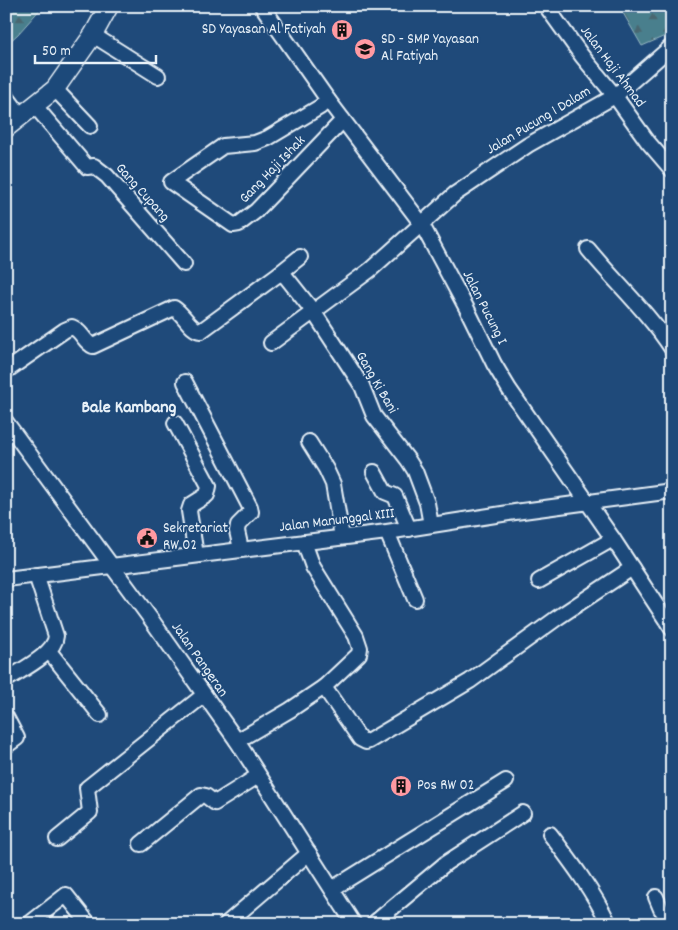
<svg xmlns="http://www.w3.org/2000/svg" width="678" height="930" font-family="Dekko,sans-serif">
<defs>
<pattern id="forest-firs" width="22" height="20" patternUnits="userSpaceOnUse" patternTransform="scale(1.25)"><rect width="22" height="20" fill="#4a7f8d"/><path d="M5 1l3.5 6h-7zM16 11l3.5 6h-7z" fill="#48666f"/></pattern>
</defs>
<rect width="100%" height="100%" fill="#1f4a7a"/>
<filter id="ink" filterUnits="userSpaceOnUse"><feTurbulence type="fractalNoise" baseFrequency=".02" numOctaves="2"/><feDisplacementMap in="SourceGraphic" scale="10" xChannelSelector="R" yChannelSelector="G"/><feConvolveMatrix kernelMatrix="1 2 1 2 8 2 1 2 1" color-interpolation-filters="sRGB"/></filter>
<g filter="url(#ink)">
<!-- forest -->
<g fill="url(#forest-firs)" stroke="#99b8c2">
<path d="M 6,6 L 43,6 L 18,34 L 6,45 Z"/>
<path d="M 619,6 L 661,6 L 672,27 L 672,33 L 642,46 Z"/>
</g>
<g fill="none" stroke-linecap="round" stroke-linejoin="round">
<!-- minor casing -->
<g stroke="#e8f1f8" stroke-width="18">
<g id="minor">
<path d="M 262,6 L 328,100 L 421,223 L 467,309 L 494,364 L 509,389 L 613,539 L 672,629"/>
<path d="M 546,6 L 582,56 L 615,96 L 648,142 L 672,170"/>
<path d="M 93,35 L 158,76"/>
<path d="M 55,89 L 90,126"/>
<path d="M 6,96 L 21,116"/>
<path d="M 328,100 L 320,107 L 268,138 L 255,143 L 223,146 L 171,182 L 233,225 L 239,224 L 256,211 L 343,120"/>
<path d="M 35,106 L 87,167 L 94,166 L 107,176 L 184,264"/>
<path d="M 588,249 C 616,283 648,312 672,349"/>
<path d="M 280,273 L 300,257"/>
<path d="M 271,343 L 370,270 L 455,194 L 528,145 L 615,96 L 672,46"/>
<path d="M 6,371 L 65,330 L 72,327 C 82,331 84,342 93,346 L 174,308 C 184,314 190,330 201,331 L 280,273 L 286,277 L 313,311 L 362,386 L 374,416 L 408,460 L 415,471 L 427,503 L 431,525"/>
<path d="M 185,382 L 250,507 L 251,512 L 238,525 L 237,531 L 241,549"/>
<path d="M 6,422 L 153,622 L 237,741 L 354,924"/>
<path d="M 175,423 L 209,486 L 207,495 L 191,505 L 189,511 L 196,555"/>
<path d="M 309,442 L 326,469 L 333,484 L 342,537"/>
<path d="M 374,472 L 385,492 L 395,496 L 409,529"/>
<path d="M 387,532 L 415,599"/>
<path d="M 6,579 L 387,532 L 515,512 L 672,491"/>
<path d="M 539,581 L 613,539"/>
<path d="M 49,651 L 100,715"/>
<path d="M 6,680 C 21,670 55,654 56,636 L 36,575"/>
<path d="M 324,687 L 360,739 L 366,742 L 369,741 L 470,681 L 557,618 L 632,568"/>
<path d="M 6,717 L 17,738 L 6,746"/>
<path d="M 237,741 L 290,710 L 324,687 L 359,654 L 360,648 L 356,636 L 313,567 L 304,542"/>
<path d="M 550,834 C 572,863 593,891 609,924"/>
<path d="M 57,839 L 90,812 L 87,788 L 204,695"/>
<path d="M 141,844 L 201,795 L 206,796 L 215,803 L 258,776"/>
<path d="M 332,889 L 506,781"/>
<path d="M 656,897 L 661,909 L 672,923"/>
<path d="M 29,924 L 66,895 L 89,924"/>
<path d="M 226,924 L 309,853"/>
<path d="M 373,924 L 446,863 L 523,813"/>
</g>
</g>
<!-- tertiary casing -->
<g stroke="#e8f1f8" stroke-width="21">
<path id="tertiary" d="M 6,128 L 55,89 L 93,35 L 109,6"/>
</g>
<!-- minor -->
<use href="#minor" stroke="#1f4a7a" stroke-width="14"/>
<!-- tertiary -->
<use href="#tertiary" stroke="#1f4a7a" stroke-width="18"/>
</g>
</g>
<!-- icons -->
<defs>
<g id="building-disc" transform="scale(1.125)"><circle r="9.5" fill="#ff9aa2" stroke="#1f4a7a"/><path d="M-4-6H4V6H1V3H-1V6H-4ZM-2.5-4.3h1.7v1.8h-1.7ZM.8-4.3h1.7v1.8H.8ZM-2.5-1h1.7V.8h-1.7ZM.8-1h1.7V.8H.8Z" fill="#111"/></g>
<g id="school-disc" transform="scale(1.125)"><circle r="9.5" fill="#ff9aa2" stroke="#1f4a7a"/><path d="M0-5L7-2L0 1L-7-2ZM-4 1L0 2.5L4 1V4Q0 6-4 4Z" fill="#111"/></g>
<g id="civic-disc" transform="scale(1.125)"><circle r="9.5" fill="#ff9aa2" stroke="#1f4a7a"/><path d="M-.6-6.5H3V-4.5H.6V-3L4-1V1h2V6H-6V1h2V-1L-.6-3ZM-1.2 2.5V6h2.4V2.5Z" fill="#111"/></g>
</defs>
<g fill-rule="evenodd">
<use href="#building-disc" x="342" y="30"/>
<use href="#school-disc" x="365" y="49"/>
<use href="#civic-disc" x="147" y="538"/>
<use href="#building-disc" x="401" y="786"/>
</g>
<g text-anchor="middle" dominant-baseline="central" stroke-width="4" stroke-linejoin="round" paint-order="stroke">
<!-- poi labels -->
<g font-size="15" fill="#e8f1f8" stroke="#1f4a7a" text-anchor="start">
<text x="326" y="30" text-anchor="end">SD Yayasan Al Fatiyah</text>
<text x="381" y="40">SD - SMP Yayasan<tspan x="381" dy="17">Al Fatiyah</tspan></text>
<text x="163" y="529">Sekretariat<tspan x="163" dy="17">RW 02</tspan></text>
<text x="417" y="786">Pos RW 02</text>
</g>
<!-- street labels -->
<g font-size="15" fill="#e8f1f8" stroke="#1f4a7a">
<text transform="translate(612 67) rotate(53)">Jalan Haji Ahmad</text>
<text transform="translate(539 121) rotate(-31)">Jalan Pucung 1 Dalam</text>
<text transform="translate(273 170) rotate(-46)">Gang Haji Ishak</text>
<text transform="translate(142 193) rotate(48)">Gang Cupang</text>
<text transform="translate(484 308) rotate(63)">Jalan Pucung I</text>
<text transform="translate(376 383) rotate(60)">Gang Ki Bani</text>
<text transform="translate(337 521) rotate(-7)">Jalan Manunggal XIII</text>
<text transform="translate(199 660) rotate(55)">Jalan Pangeran</text>
</g>
<!-- quarter labels -->
<g font-size="18" font-weight="bold" fill="#e8f1f8" stroke="#1f4a7a">
<text x="129" y="408">Bale Kambang</text>
</g>
</g>
<!-- margin -->
<rect width="678" height="930" fill="none" stroke="#1f4a7a" stroke-width="25"/>
<rect x="12" y="12" width="653" height="905" fill="none" stroke="#e8f1f8" stroke-width="2" filter="url(#ink)"/>
<!-- scale -->
<path d="M35 55v8h121v-8" fill="none" stroke="#e8f1f8" stroke-width="2.5"/>
<text x="42" y="55" font-size="15" fill="#e8f1f8" stroke="#1f4a7a" stroke-width="4" paint-order="stroke">50 m</text>
</svg>
